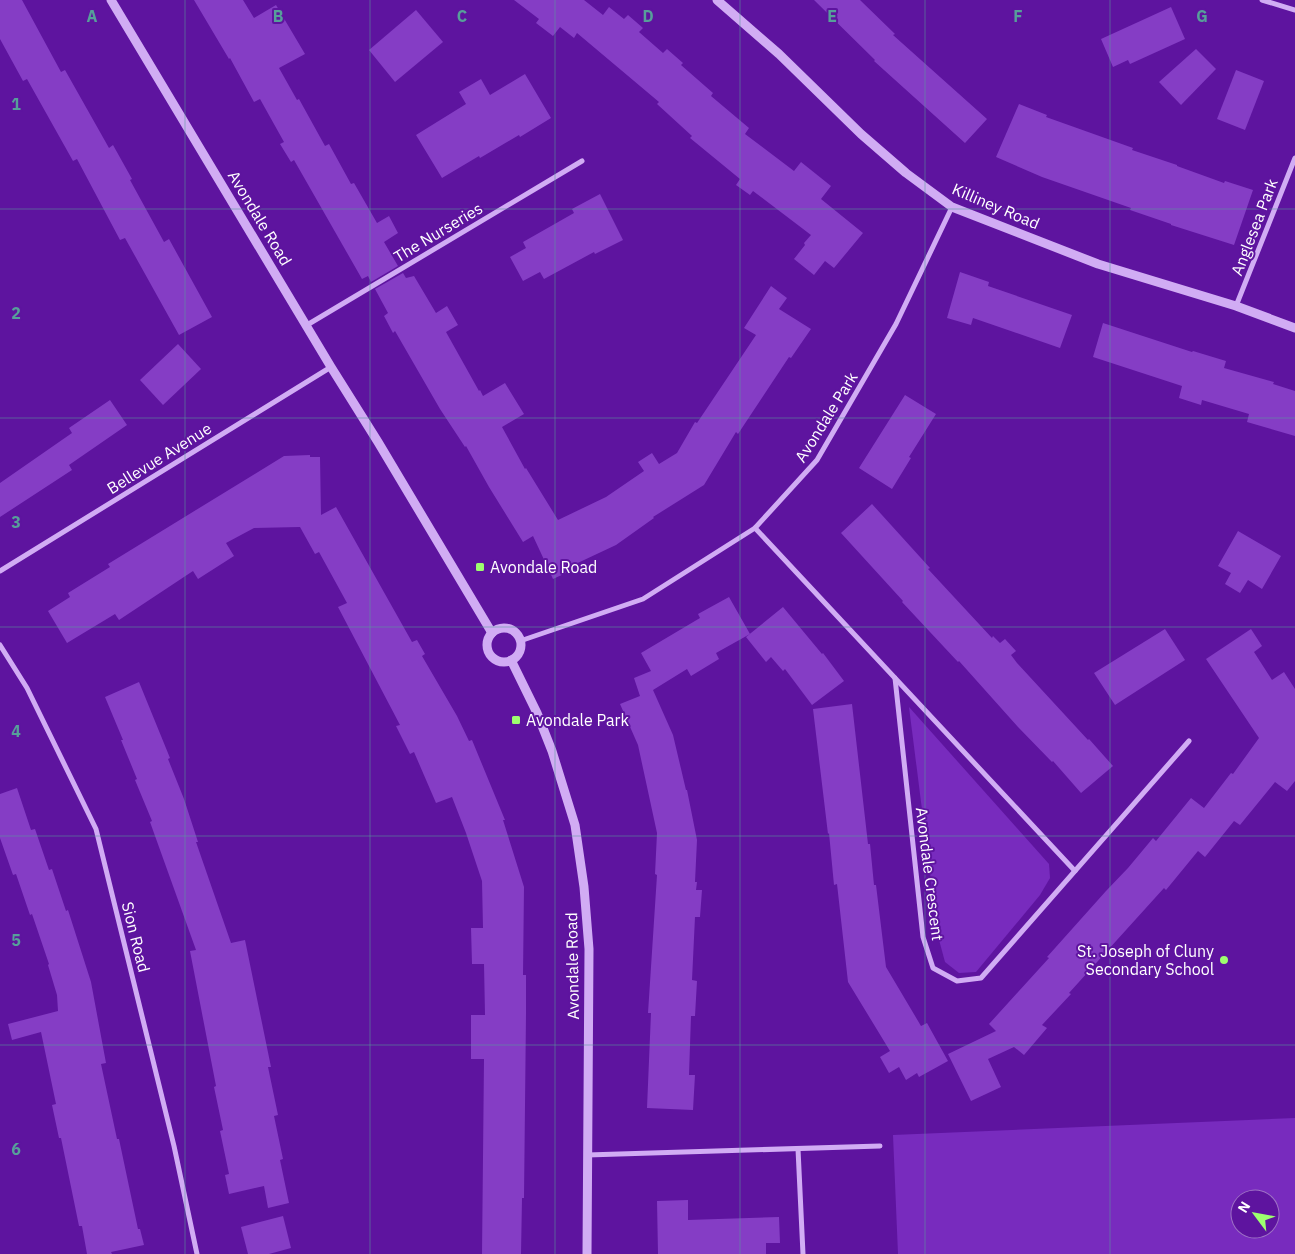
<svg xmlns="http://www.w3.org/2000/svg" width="1295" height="1254" font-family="'IBM Plex Sans',sans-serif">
<rect width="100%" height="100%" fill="#5e149f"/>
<!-- green -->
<g fill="#782bbe" fill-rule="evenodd">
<path d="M 909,707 L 1049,864 L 1050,878 L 1040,895 L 976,972 L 959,973 L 945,962 L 938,936 Z"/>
<path d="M 1295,1118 L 1295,1254 L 898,1254 L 893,1135 ZM 1240,1199 L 1270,1199 L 1270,1229 L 1240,1229 Z"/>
</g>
<!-- building -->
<g fill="#853dc5">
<path d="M 0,0 L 22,0 L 61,72 L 65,70 L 109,148 L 113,145 L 132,179 L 130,180 L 164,242 L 169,239 L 212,317 L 179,335 L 125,238 L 120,240 L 77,159 L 73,161 L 27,79 L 23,81 L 0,39 Z"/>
<path d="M 194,0 L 243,0 L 254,18 L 276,5 L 305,54 L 279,68 L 297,100 L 299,99 L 325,146 L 329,144 L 351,184 L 354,183 L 377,223 L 389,216 L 398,233 L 384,242 L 398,266 L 371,282 L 368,276 L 362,279 L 294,160 L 291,162 L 280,144 L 284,142 L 260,99 L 254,102 L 230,58 L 229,59 Z"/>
<path d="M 514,0 L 584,0 L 603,15 L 609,7 L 624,19 L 628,15 L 643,28 L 639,32 L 663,53 L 667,49 L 683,63 L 681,65 L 713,93 L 711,96 L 749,128 L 745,134 L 794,171 L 801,162 L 831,186 L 821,199 L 863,233 L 834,268 L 825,261 L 814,275 L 794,259 L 805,245 L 804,243 L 811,235 L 753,191 L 750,195 L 736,185 L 740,179 L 690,138 L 692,136 L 657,104 L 659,102 L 577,33 L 574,38 L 560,27 L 553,36 L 536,23 L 539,19 Z"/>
<path d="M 814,0 L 860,0 L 895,34 L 893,35 L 987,119 L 965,143 L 874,61 L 875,60 Z"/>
<path d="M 1171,7 L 1185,39 L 1130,64 L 1128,60 L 1113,67 L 1101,39 Z"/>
<path d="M 416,10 L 443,42 L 395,82 L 369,50 Z"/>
<path d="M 1196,49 L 1216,69 L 1181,105 L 1159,82 Z"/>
<path d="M 1236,70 L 1264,81 L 1245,130 L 1217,119 Z"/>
<path d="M 525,74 L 551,118 L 520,137 L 519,135 L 480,158 L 479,156 L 442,178 L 416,135 L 466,104 L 459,92 L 481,79 L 490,95 Z"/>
<path d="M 1019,104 L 1047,115 L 1046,117 L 1133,148 L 1132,150 L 1177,165 L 1177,166 L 1224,183 L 1225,181 L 1253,190 L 1234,245 L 1171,225 L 1171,224 L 1130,210 L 1131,208 L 1042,177 L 996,157 Z"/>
<path d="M 600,194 L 623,240 L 595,254 L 594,252 L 544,279 L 540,272 L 523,281 L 510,257 L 526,248 L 523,242 L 574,213 L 572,209 Z"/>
<path d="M 960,272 L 989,282 L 988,286 L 1072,315 L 1060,348 L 973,318 L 971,325 L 947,318 Z"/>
<path d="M 403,273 L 406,278 L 414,276 L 436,313 L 447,306 L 458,325 L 446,332 L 479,391 L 480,390 L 483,396 L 505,383 L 524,414 L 502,427 L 525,469 L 526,468 L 558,520 L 606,497 L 644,471 L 638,462 L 652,453 L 659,464 L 677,453 L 695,422 L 697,423 L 756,335 L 744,328 L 771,286 L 787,298 L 779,309 L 811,329 L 791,358 L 789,357 L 738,434 L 736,432 L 704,485 L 653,517 L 654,518 L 616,545 L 567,568 L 568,572 L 553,579 L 533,536 L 523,542 L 489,487 L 466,446 L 465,447 L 440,409 L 395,331 L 393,333 L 384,316 L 388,313 L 375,289 Z"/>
<path d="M 1103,323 L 1192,352 L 1193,351 L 1226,361 L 1224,368 L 1274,382 L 1273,384 L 1295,391 L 1295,436 L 1247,422 L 1249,414 L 1202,400 L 1201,405 L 1179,398 L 1182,386 L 1093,357 Z"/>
<path d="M 178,344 L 201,369 L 163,405 L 140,380 Z"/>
<path d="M 905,395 L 936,414 L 909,457 L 911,458 L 892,489 L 859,468 Z"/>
<path d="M 110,400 L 127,425 L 69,465 L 72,470 L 0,517 L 0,483 L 72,433 L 69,428 Z"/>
<path d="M 310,455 L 310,457 L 320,457 L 321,515 L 336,507 L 412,642 L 417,640 L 425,654 L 422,656 L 457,716 L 469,741 L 472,740 L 505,820 L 503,820 L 524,887 L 523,975 L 526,975 L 526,1014 L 524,1198 L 522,1198 L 521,1254 L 482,1254 L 484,1059 L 471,1059 L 471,1015 L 485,1015 L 484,964 L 472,964 L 471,928 L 483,928 L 482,881 L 466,833 L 452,797 L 436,803 L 414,752 L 410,754 L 396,726 L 400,725 L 338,607 L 347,603 L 319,552 L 315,554 L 300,527 L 254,528 L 226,543 L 234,556 L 198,579 L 193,571 L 119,620 L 115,614 L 67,643 L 48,611 L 70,597 L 68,593 L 110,567 L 108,564 L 284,456 Z"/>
<path d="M 872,504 L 930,568 L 928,569 L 992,638 L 993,636 L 1000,643 L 1005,639 L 1016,651 L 1011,655 L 1017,663 L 1088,740 L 1089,739 L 1113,766 L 1081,793 L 1053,761 L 1052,762 L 1018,727 L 959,661 L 958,662 L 902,602 L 903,601 L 841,533 Z"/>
<path d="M 1238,531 L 1281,556 L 1262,589 L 1248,580 L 1240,593 L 1225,584 L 1231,573 L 1218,566 Z"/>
<path d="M 729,597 L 750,634 L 716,653 L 719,659 L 691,676 L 687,669 L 653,690 L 673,735 L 686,790 L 687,790 L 697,840 L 695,882 L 697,882 L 696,890 L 702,890 L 700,917 L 695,917 L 692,980 L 697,981 L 695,1016 L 691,1016 L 689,1075 L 695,1075 L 693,1110 L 647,1108 L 651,1013 L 648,1013 L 657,875 L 655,874 L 657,833 L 638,745 L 620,704 L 640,696 L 634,678 L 651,671 L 641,653 L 700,618 L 698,614 Z"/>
<path d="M 783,607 L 822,654 L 823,653 L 844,681 L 812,705 L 785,669 L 783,671 L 771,657 L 766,662 L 746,637 Z"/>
<path d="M 1165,629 L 1185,660 L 1115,705 L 1094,673 Z"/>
<path d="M 1251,629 L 1262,646 L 1254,652 L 1272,680 L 1284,672 L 1295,689 L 1295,781 L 1287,791 L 1275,782 L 1240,825 L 1234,821 L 1205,857 L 1198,851 L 1166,890 L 1164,888 L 1069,993 L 1071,994 L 1042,1025 L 1047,1028 L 1024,1055 L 1014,1047 L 988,1059 L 1001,1087 L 971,1101 L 948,1054 L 996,1031 L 989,1024 L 1049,958 L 1047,957 L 1106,891 L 1128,868 L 1153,838 L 1156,841 L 1191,798 L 1204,808 L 1231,773 L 1233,774 L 1259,738 L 1206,659 Z"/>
<path d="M 139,682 L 170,758 L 168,759 L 184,799 L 198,842 L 196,842 L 231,943 L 245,940 L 271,1067 L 268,1067 L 278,1115 L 274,1116 L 283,1159 L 280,1160 L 289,1203 L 268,1208 L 264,1186 L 229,1194 L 225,1175 L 229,1174 L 220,1131 L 223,1130 L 214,1087 L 216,1086 L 190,951 L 196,950 L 150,822 L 152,821 L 135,780 L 137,779 L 121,740 L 123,740 L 105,697 Z"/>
<path d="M 852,704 L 868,844 L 870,844 L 874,885 L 876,885 L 886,967 L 921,1026 L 927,1023 L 948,1061 L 919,1077 L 917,1073 L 906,1080 L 899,1067 L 889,1073 L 880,1057 L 890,1051 L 848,982 L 837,884 L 834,885 L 829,833 L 828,834 L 813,709 Z"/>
<path d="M 17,788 L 31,830 L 35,829 L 49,870 L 52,869 L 66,911 L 68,910 L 91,982 L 106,1063 L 101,1064 L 117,1139 L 119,1139 L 138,1229 L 140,1229 L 144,1245 L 111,1252 L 112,1254 L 87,1254 L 82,1226 L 79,1226 L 61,1138 L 59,1138 L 52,1105 L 56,1104 L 41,1032 L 12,1040 L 8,1024 L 58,1011 L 57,995 L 48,965 L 49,964 L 32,914 L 30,915 L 16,874 L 13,875 L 0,838 L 0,794 Z"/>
<path d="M 688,1200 L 688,1220 L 779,1217 L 780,1243 L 766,1243 L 766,1254 L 658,1254 L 657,1201 Z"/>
<path d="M 283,1216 L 291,1248 L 269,1254 L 248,1254 L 241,1227 Z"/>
</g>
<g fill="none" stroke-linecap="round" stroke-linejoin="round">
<!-- minor -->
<g stroke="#d1acf4" stroke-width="5">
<path d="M 1262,0 L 1295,10"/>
<path d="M 1236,306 L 1295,158"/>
<path d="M 307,325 L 582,161"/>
<path d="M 755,528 L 1075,871"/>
<path d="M 0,571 L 331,367"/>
<path d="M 520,641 L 643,599 L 755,528 L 817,460 L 896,324 L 952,207"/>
<path d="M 0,645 L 27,688 L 96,829 L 174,1146 L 197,1254"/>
<path d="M 895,678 L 923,937 L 933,968 L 957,981 L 981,978 L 1189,741"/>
<path d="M 798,1149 L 803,1254"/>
<path d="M 587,1155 L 880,1146"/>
</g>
<!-- tertiary -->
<g stroke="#d1acf4" stroke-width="9">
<path d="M 111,0 L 331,367 L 378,442 L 492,633"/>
<path d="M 717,0 L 779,54 L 861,134 L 906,173 L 952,207 L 1098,264 L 1236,306 L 1295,328"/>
<circle cx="504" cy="645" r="17"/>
<path d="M 511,660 L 537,713 L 552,751 L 575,825 L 584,887 L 589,949 L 587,1254"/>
</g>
</g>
<!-- grid -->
<path fill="none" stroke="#579f9a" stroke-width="1" stroke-opacity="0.55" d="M 185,0 L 185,1254M 370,0 L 370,1254M 555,0 L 555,1254M 740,0 L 740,1254M 925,0 L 925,1254M 1110,0 L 1110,1254M 0,209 L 1295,209M 0,418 L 1295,418M 0,627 L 1295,627M 0,836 L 1295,836M 0,1045 L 1295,1045"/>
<!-- markers -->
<g fill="#9dff6f" stroke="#5e149f" stroke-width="2">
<rect x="475" y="562" width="10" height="10" rx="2.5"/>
<rect x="511" y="715" width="10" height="10" rx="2.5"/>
<circle cx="1224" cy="960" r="5"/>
</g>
<g text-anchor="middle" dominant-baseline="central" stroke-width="4" stroke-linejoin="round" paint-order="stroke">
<!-- street labels -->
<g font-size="16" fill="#fff" stroke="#5e149f">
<text transform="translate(996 206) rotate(23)">Killiney Road</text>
<text transform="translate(260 218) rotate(59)">Avondale Road</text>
<text transform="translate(1254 227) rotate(-69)">Anglesea Park</text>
<text transform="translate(438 232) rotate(-31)">The Nurseries</text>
<text transform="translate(826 417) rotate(-58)">Avondale Park</text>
<text transform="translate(159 458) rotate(-32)">Bellevue Avenue</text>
<text transform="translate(930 874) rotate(83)">Avondale Crescent</text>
<text transform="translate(136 937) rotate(76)">Sion Road</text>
<text transform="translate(572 966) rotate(-91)">Avondale Road</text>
</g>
<!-- poi labels -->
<g font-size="16" fill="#fff" stroke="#5e149f" text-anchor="start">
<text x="490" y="567">Avondale Road</text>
<text x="526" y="720">Avondale Park</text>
<text x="1214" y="951" text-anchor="end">St. Joseph of Cluny<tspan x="1214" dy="18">Secondary School</tspan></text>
</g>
</g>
<g font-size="16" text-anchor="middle" font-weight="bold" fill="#579f9a" stroke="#5e149f" stroke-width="4" stroke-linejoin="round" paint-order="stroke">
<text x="92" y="22">A</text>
<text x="278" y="22">B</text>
<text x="462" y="22">C</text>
<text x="648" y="22">D</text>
<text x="832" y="22">E</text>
<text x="1018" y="22">F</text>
<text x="1202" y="22">G</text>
<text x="16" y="110">1</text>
<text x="16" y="319">2</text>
<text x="16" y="528">3</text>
<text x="16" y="737">4</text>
<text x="16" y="946">5</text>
<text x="16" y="1155">6</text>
</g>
<!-- north arrow -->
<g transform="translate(1255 1214) rotate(302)"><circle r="24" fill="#5e149f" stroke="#9e72c5"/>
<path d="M0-4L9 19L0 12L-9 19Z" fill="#9dff6f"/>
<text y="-8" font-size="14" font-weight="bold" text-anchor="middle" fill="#ffffff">N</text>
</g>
</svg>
